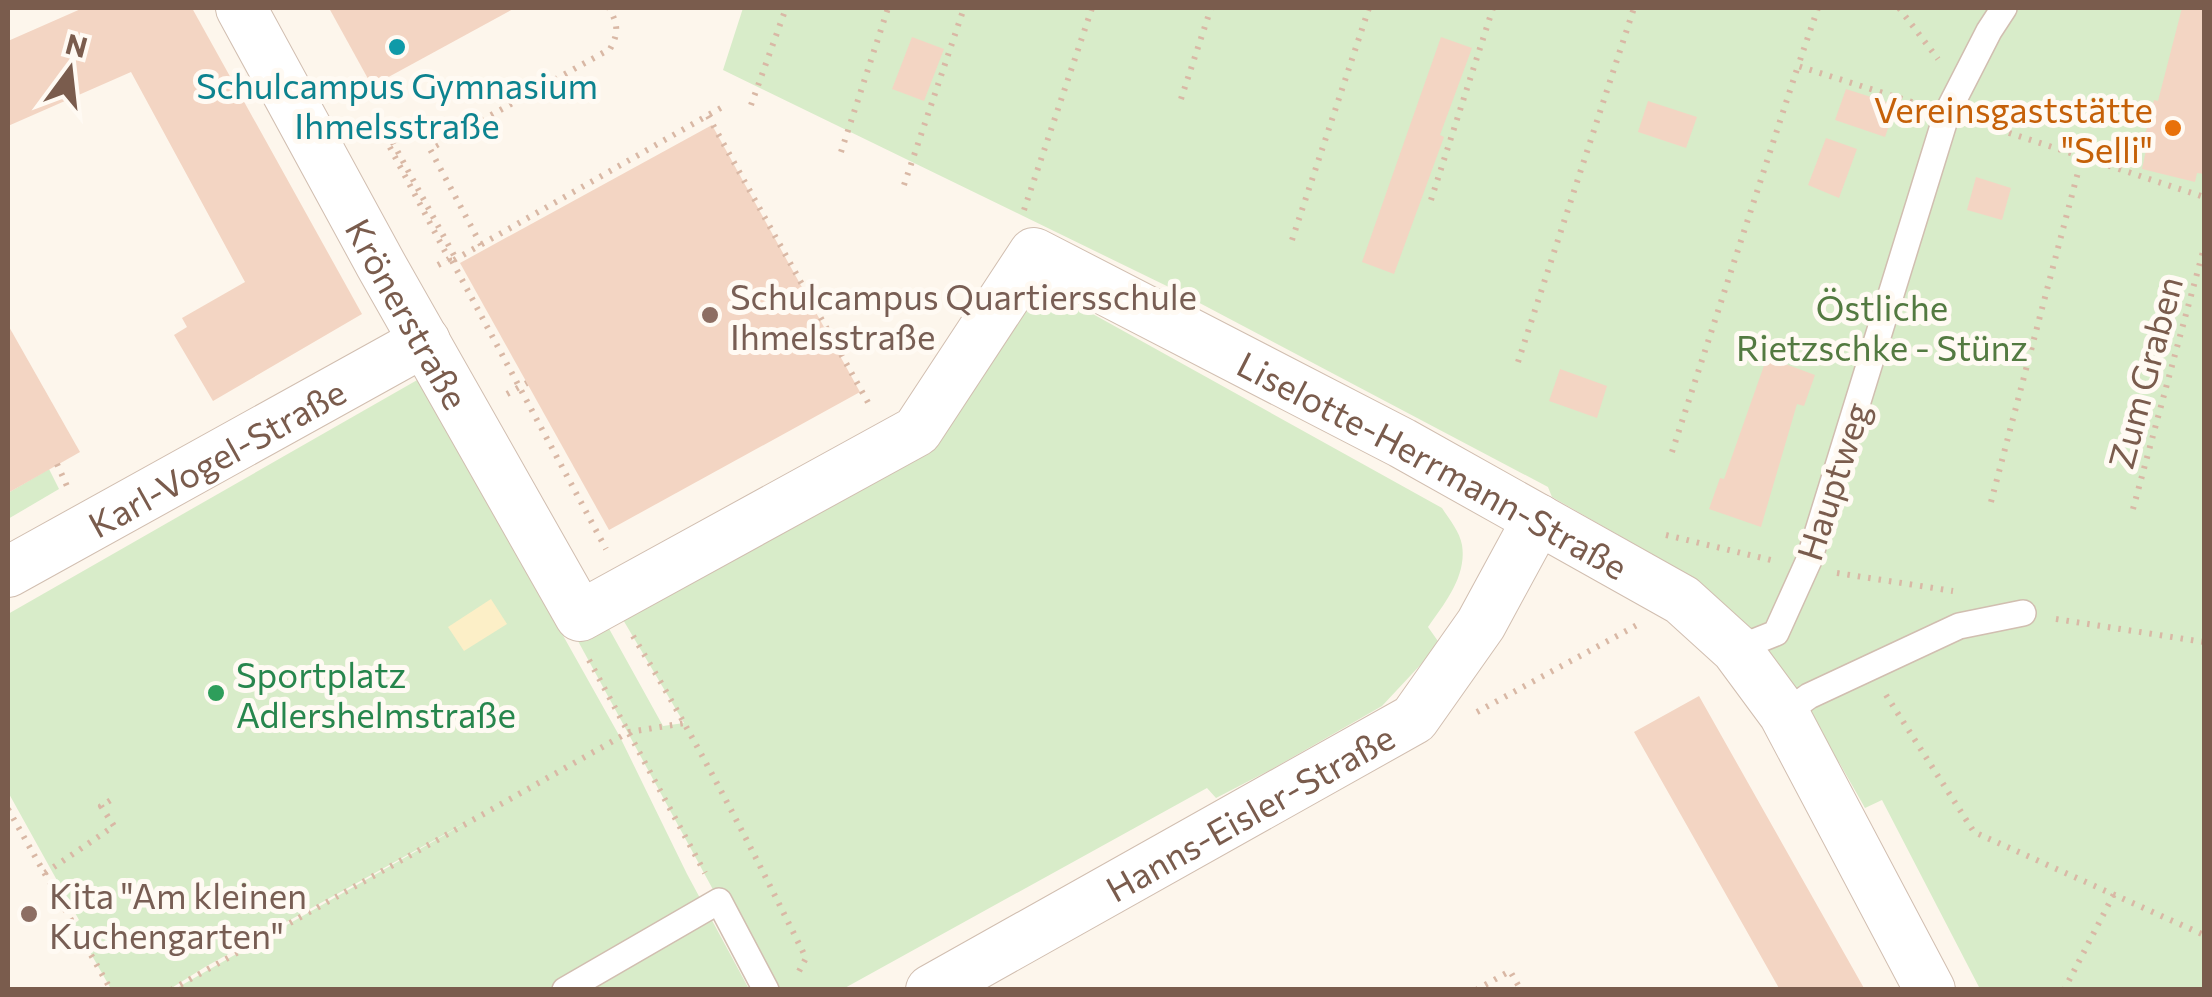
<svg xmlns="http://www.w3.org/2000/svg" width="2212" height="997" font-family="Commissioner,sans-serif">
<rect width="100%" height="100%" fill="#fdf6ec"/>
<!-- green -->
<g fill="#d8ecc9">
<path d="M 743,8 L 2204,8 L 2204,989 L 1980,989 L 1882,800 L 1865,808 L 1840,764 L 1743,631 L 1685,577 L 1627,540 L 1552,497 L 1548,487 L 1175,290 L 723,70 Z"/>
<path d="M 1037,283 L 1442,508 C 1449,519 1460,532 1462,545 C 1467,576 1445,603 1428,627 L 1440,644 L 1382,706 L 1272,769 L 1216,798 L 1207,788 L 843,989 L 767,989 L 578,641 L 607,625 L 663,726 L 684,723 L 622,618 L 935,448 Z"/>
<path d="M 419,379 L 620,737 L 687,874 L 749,989 L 175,989 L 476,817 L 205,967 L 170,989 L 111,989 L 74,924 L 79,920 L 8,792 L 8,614 Z"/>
<path d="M 49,469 L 59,489 L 8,519 L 8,493 Z"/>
</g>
<!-- sand -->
<path fill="#fcefc7" d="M 491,599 L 507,624 L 464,651 L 448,627 Z"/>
<!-- building -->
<g fill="#f3d5c3">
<path d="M 83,8 L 192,8 L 362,314 L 213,401 L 174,335 L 187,327 L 182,318 L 245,282 L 131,72 L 8,126 L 8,41 Z"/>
<path d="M 329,8 L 515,8 L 372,86 Z"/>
<path d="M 2182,8 L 2204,8 L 2204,174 L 2197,173 L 2195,182 L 2142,169 L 2149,136 L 2145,135 L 2154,100 L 2158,101 Z"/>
<path d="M 912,37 L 944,49 L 924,101 L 892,89 Z"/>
<path d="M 1441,37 L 1472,48 L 1440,135 L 1444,137 L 1394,274 L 1362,262 Z"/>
<path d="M 1846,89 L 1896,105 L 1885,137 L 1835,120 Z"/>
<path d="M 1648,101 L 1697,117 L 1686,148 L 1638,132 Z"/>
<path d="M 712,125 L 860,392 L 609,530 L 460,263 Z"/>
<path d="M 1826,138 L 1857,149 L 1839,198 L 1808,185 Z"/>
<path d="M 1976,177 L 2011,188 L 2002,220 L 1967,210 Z"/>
<path d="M 8,325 L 80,452 L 8,493 Z"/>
<path d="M 1767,357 L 1815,375 L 1804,406 L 1797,404 L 1761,527 L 1709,509 L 1720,478 L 1724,479 Z"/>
<path d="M 1560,369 L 1607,386 L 1597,418 L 1549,401 Z"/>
<path d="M 1699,696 L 1800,875 L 1865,990 L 1780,990 L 1634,732 Z"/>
</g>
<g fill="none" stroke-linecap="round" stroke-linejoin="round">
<!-- service casing -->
<g stroke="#d1beb0" stroke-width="28">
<g id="service">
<path d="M 1736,649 L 1776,633 L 1809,560 L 1947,113 L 1989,31 L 2004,8"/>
<path d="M 1784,714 L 1809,696 L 1959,626 L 2023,613"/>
<path d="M 565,990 L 719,901 L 766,990"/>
</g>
</g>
<!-- minor casing -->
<g stroke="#d1beb0" stroke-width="52">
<g id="minor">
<path id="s1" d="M 241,8 L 381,265 L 580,616 L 917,431 L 1034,253 L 1402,443 L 1682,600 L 1736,649 L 1784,714 L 1930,990"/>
<path id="s2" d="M 8,572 L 425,341"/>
<path id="s3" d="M 931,990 L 1414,719 L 1481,624 L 1538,519"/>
</g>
</g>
<!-- path -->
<g stroke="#d9b8a5" stroke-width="6" stroke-dasharray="2.5 8" stroke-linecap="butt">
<path d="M 1818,8 L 1798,66 L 1915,103"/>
<path d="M 1899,8 L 1938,59"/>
<path d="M 1181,99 L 1211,8"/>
<path d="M 751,105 L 786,8"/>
<path d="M 2142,114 L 2154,117"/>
<path d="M 708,116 L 870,406"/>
<path d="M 1979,123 L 2204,197"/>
<path d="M 841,152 L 888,8"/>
<path d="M 904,185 L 964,8"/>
<path d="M 1431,200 L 1493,8"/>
<path d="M 1024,210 L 1092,8"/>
<path d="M 1292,240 L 1369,8"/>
<path d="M 481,245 L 430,149 L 610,49 C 619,33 618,24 609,8"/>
<path d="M 454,260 L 726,105"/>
<path d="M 452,261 L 606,549"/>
<path d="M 438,265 L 449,259 L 376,121 L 380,119 L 456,259"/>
<path d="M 1518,362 L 1634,8"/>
<path d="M 507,394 L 527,383"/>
<path d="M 1672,452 L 1798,66"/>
<path d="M 57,464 L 67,486"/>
<path d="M 1991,502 L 2082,157"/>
<path d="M 2133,509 L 2204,248"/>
<path d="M 1666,535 L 1775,561"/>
<path d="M 1837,573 L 1953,591"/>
<path d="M 2056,619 L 2204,642"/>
<path d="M 633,636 C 697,740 752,849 806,958 L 796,977"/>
<path d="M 589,660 L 705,873"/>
<path d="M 1886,695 L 1974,832 L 2204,935"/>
<path d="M 1477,712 L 1637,625"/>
<path d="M 8,809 L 111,990"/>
<path d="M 45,873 L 114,826 L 101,806 L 116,797"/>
<path d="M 171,990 L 629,732 L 685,723"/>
<path d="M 1476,990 L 1510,971 L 1521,990"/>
<path d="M 2064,990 L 2114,894"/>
</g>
<!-- service -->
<use href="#service" stroke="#fff" stroke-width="25"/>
<!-- minor -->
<use href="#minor" stroke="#fff" stroke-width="50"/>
</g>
<!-- markers -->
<circle fill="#0f9aa8" stroke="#fffaf3" stroke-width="4" cx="397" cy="47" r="10"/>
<circle fill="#e8710a" stroke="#fffaf3" stroke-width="4" cx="2173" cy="128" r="10"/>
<g fill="#8d6e63" stroke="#fffaf3" stroke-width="4">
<circle cx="710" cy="315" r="10"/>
<circle cx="29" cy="914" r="10"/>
</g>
<circle fill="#2e9e5b" stroke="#fffaf3" stroke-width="4" cx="216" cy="693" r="10"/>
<g text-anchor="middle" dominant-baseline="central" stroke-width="10" stroke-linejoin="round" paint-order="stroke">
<!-- culture labels -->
<g font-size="35" fill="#0d838f" stroke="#fffaf3">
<text x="397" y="84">Schulcampus Gymnasium<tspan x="397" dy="40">Ihmelsstraße</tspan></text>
</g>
<!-- food labels -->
<g font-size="35" fill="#c56008" stroke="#fffaf3" text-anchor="end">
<text x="2153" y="108">Vereinsgaststätte<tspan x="2153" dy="40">"Selli"</tspan></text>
</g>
<!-- education labels -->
<g font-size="35" fill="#785e54" stroke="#fffaf3" text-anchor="start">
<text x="730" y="295">Schulcampus Quartiersschule<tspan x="730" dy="40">Ihmelsstraße</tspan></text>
<text x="49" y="894">Kita "Am kleinen<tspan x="49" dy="40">Kuchengarten"</tspan></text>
</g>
<!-- park labels -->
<g font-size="35" fill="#537a41" stroke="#fffaf3">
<text x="1882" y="306">Östliche<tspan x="1882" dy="40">Rietzschke - Stünz</tspan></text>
</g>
<!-- street labels -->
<g font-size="35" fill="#7a5c4d" stroke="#fffaf3">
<text stroke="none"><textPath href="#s1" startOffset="348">Krönerstraße</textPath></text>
<text transform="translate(2144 372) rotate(-75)">Zum Graben</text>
<text stroke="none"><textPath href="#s2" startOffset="238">Karl-Vogel-Straße</textPath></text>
<text stroke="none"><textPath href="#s1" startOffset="1745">Liselotte-Herrmann-Straße</textPath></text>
<text transform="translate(1832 481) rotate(-72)">Hauptweg</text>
<text stroke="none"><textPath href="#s3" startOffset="365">Hanns-Eisler-Straße</textPath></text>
</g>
<!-- leisure labels -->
<g font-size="35" fill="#27864d" stroke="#fffaf3" text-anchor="start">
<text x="236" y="673">Sportplatz<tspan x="236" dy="40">Adlershelmstraße</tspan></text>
</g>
</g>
<!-- border -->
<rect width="2212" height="997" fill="none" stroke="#7a5c4d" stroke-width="20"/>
<!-- north arrow -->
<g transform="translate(70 70) rotate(15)" stroke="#fffaf3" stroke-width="8" paint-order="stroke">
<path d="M0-8L18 38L0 25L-18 38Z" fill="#7a5c4d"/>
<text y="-15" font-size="28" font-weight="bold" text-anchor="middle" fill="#7a5c4d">N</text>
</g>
</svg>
